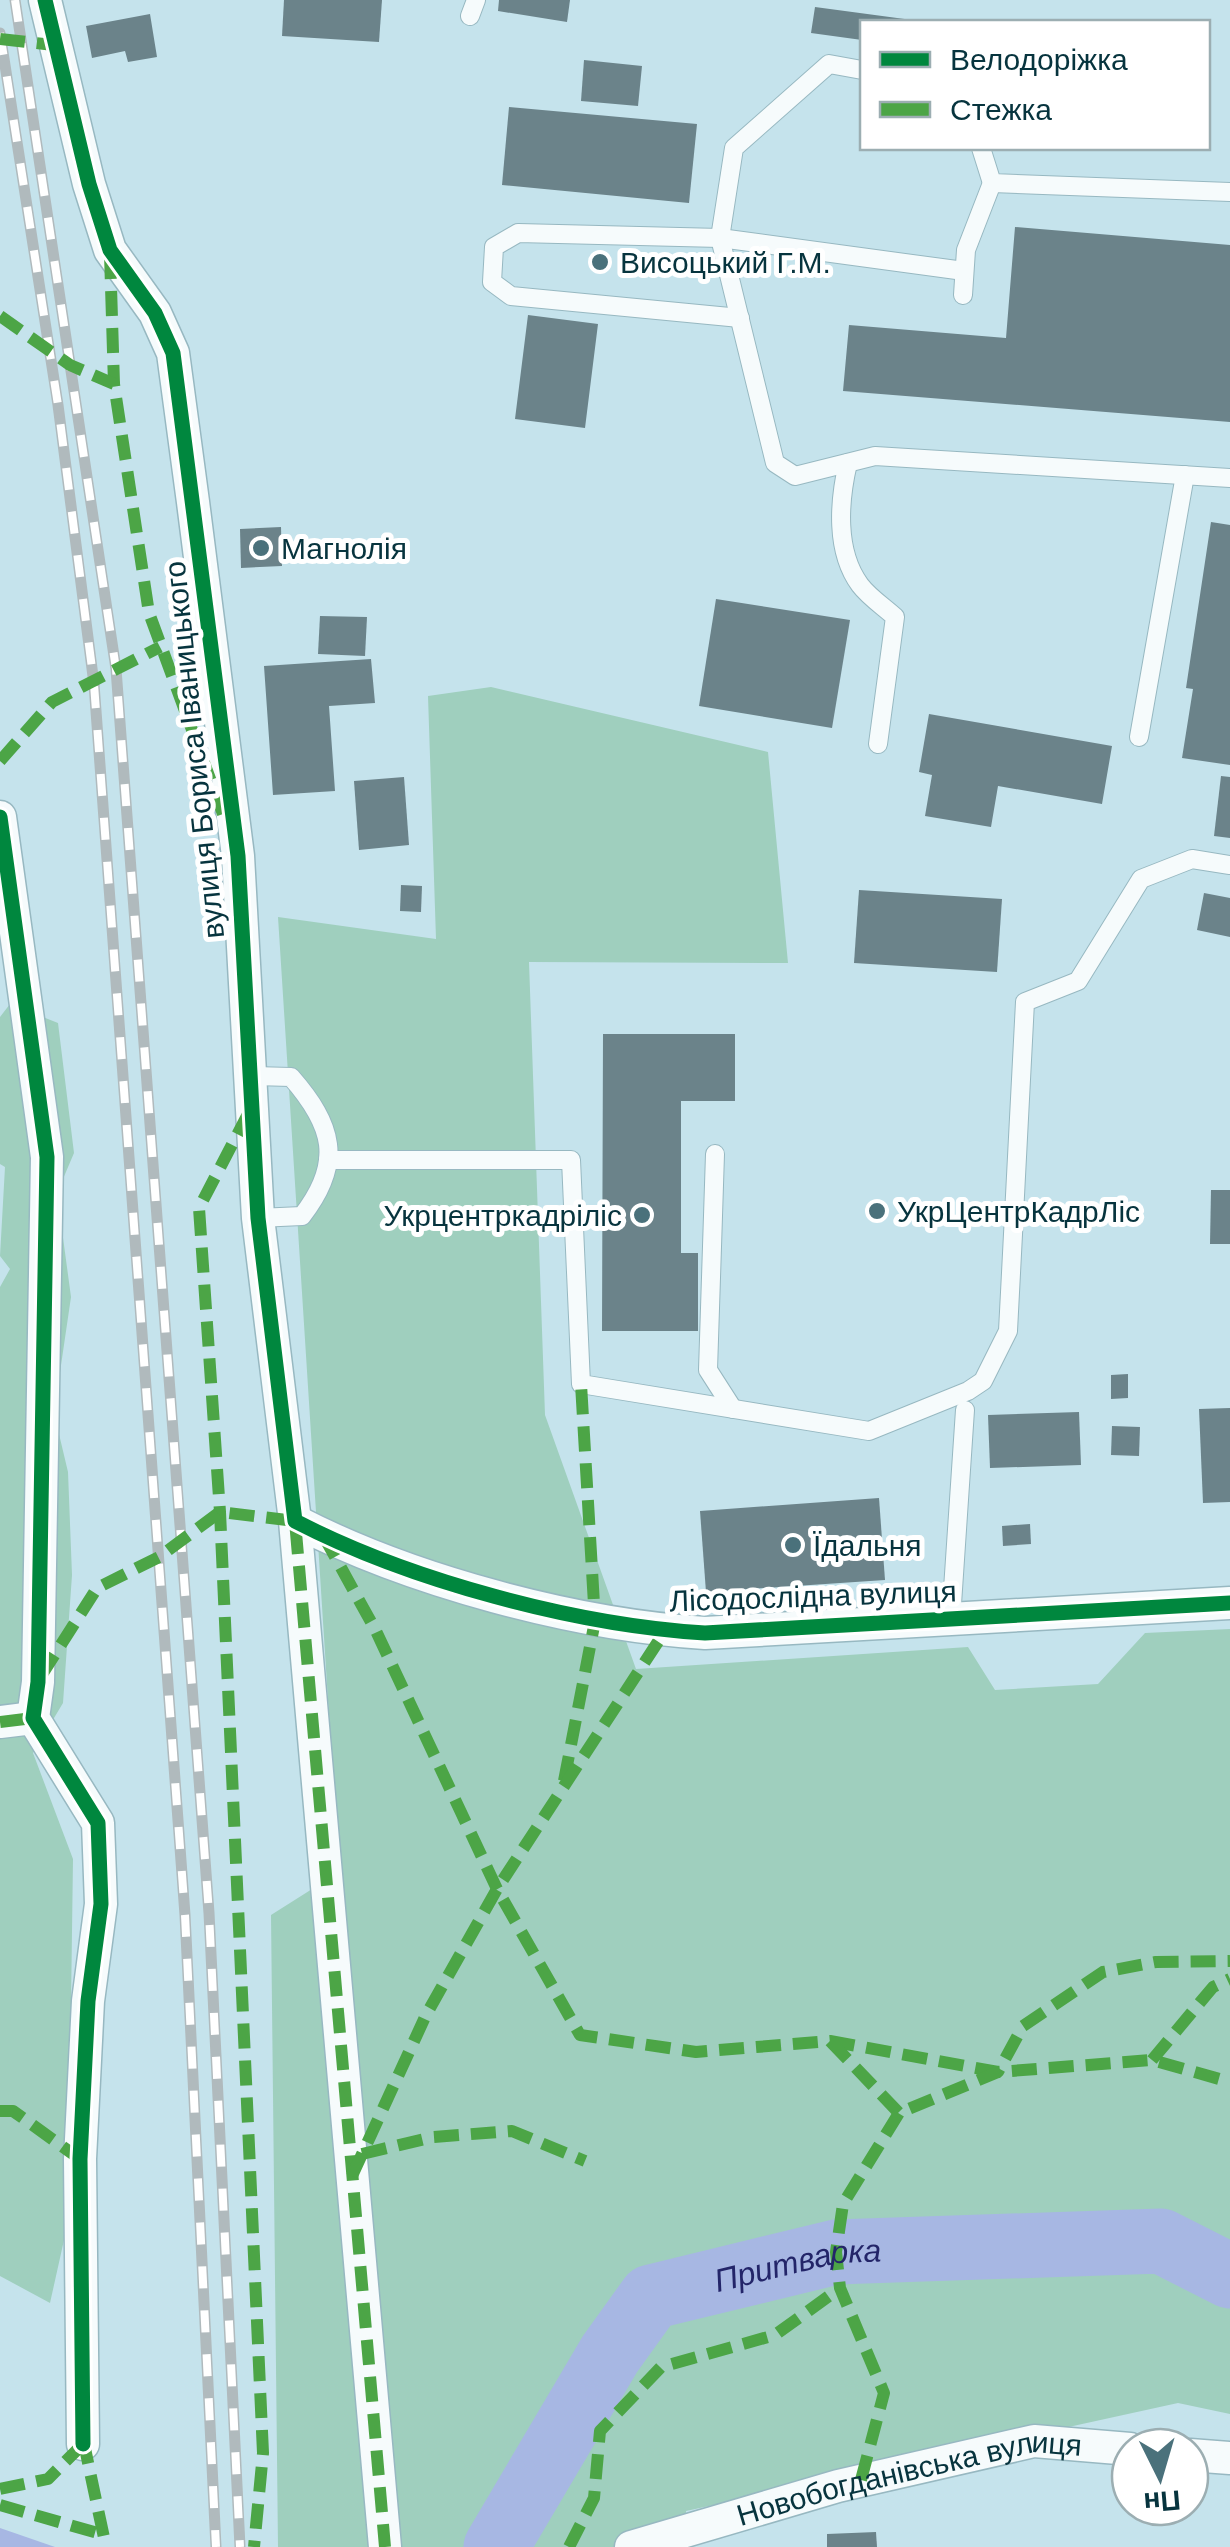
<svg xmlns="http://www.w3.org/2000/svg" width="1230" height="2547" font-family="Arial,sans-serif">
<rect width="100%" height="100%" fill="#c5e3ec"/>
<!-- forest -->
<g fill="#9fcfbe">
<path d="M 491,687 L 768,752 L 788,963 L 529,962 L 545,1415 L 636,1669 L 968,1647 L 995,1690 L 1098,1684 L 1145,1633 L 1230,1629 L 1230,2414 L 1178,2403 L 686,2511 L 687,2542 L 681,2547 L 278,2547 L 271,1915 L 339,1872 L 278,917 L 436,939 L 428,696 Z"/>
<path d="M 10,1004 L 58,1023 L 74,1153 L 57,1193 L 71,1297 L 54,1413 L 68,1472 L 72,1575 L 63,1703 L 33,1753 L 73,1859 L 68,2222 L 50,2303 L 0,2276 L 0,1287 L 10,1269 L 0,1256 L 5,1167 L 0,1164 L 0,1017 Z"/>
</g>
<!-- water -->
<path fill="#a7b7e3" d="M 0,2528 L 55,2547 L 0,2547 Z"/>
<g fill="none" stroke-linecap="round" stroke-linejoin="round">
<!-- river -->
<path stroke="#a7b7e3" stroke-width="65" id="s1" d="M 496,2547 L 610,2354 L 651,2297 L 836,2252 L 1161,2241 L 1230,2276"/>
</g>
<!-- building -->
<g fill="#6b838a">
<path d="M 284,0 L 382,0 L 379,42 L 282,36 Z"/>
<path d="M 499,0 L 570,0 L 567,22 L 498,11 Z"/>
<path d="M 815,7 L 912,20 L 912,22 L 862,22 L 862,40 L 811,33 Z"/>
<path d="M 150,14 L 157,57 L 128,62 L 125,51 L 92,58 L 86,26 Z"/>
<path d="M 584,60 L 642,66 L 638,106 L 581,101 Z"/>
<path d="M 509,107 L 697,124 L 689,203 L 502,185 Z"/>
<path d="M 1015,227 L 1230,245 L 1230,422 L 843,391 L 849,325 L 1006,338 Z"/>
<path d="M 528,315 L 598,324 L 585,428 L 515,419 Z"/>
<path d="M 1211,522 L 1230,525 L 1230,765 L 1182,758 L 1193,689 L 1186,688 Z"/>
<path d="M 281,527 L 282,566 L 241,568 L 240,529 Z"/>
<path d="M 716,599 L 850,620 L 832,728 L 699,706 Z"/>
<path d="M 320,616 L 367,617 L 365,656 L 318,654 Z"/>
<path d="M 371,659 L 375,703 L 329,706 L 335,791 L 273,795 L 264,666 Z"/>
<path d="M 929,714 L 1112,746 L 1102,804 L 998,786 L 991,827 L 925,816 L 932,775 L 919,772 Z"/>
<path d="M 1221,776 L 1230,777 L 1230,838 L 1214,836 Z"/>
<path d="M 404,777 L 409,845 L 359,850 L 354,781 Z"/>
<path d="M 401,885 L 422,886 L 421,912 L 400,911 Z"/>
<path d="M 859,890 L 1002,899 L 997,972 L 854,963 Z"/>
<path d="M 1204,893 L 1230,898 L 1230,937 L 1197,930 Z"/>
<path d="M 603,1034 L 735,1034 L 735,1101 L 681,1101 L 681,1253 L 698,1253 L 698,1331 L 602,1331 Z"/>
<path d="M 1211,1190 L 1230,1190 L 1230,1244 L 1210,1244 Z"/>
<path d="M 1128,1374 L 1128,1398 L 1111,1399 L 1111,1375 Z"/>
<path d="M 1230,1408 L 1230,1502 L 1203,1503 L 1199,1409 Z"/>
<path d="M 1079,1412 L 1081,1465 L 990,1468 L 988,1415 Z"/>
<path d="M 1112,1426 L 1140,1427 L 1139,1456 L 1111,1455 Z"/>
<path d="M 879,1498 L 885,1580 L 706,1592 L 700,1511 Z"/>
<path d="M 1030,1524 L 1031,1544 L 1003,1546 L 1002,1526 Z"/>
<path d="M 876,2532 L 877,2547 L 827,2547 L 827,2534 Z"/>
</g>
<g fill="none" stroke-linecap="round" stroke-linejoin="round">
<!-- lane casing -->
<g stroke="#97b8c1" stroke-width="20">
<g id="lane">
<path d="M 470,16 L 476,0"/>
<path d="M 862,70 L 829,64 L 734,148 L 720,238 L 775,463 L 795,476 L 875,456 L 1230,478"/>
<path d="M 981,148 L 992,183 L 1230,192"/>
<path d="M 963,295 L 966,250 L 992,183"/>
<path d="M 740,318 L 511,296 L 492,282 L 494,247 L 518,233 L 720,238 L 964,271"/>
<path d="M 848,463 C 839,501 835,551 860,585 C 869,597 884,607 895,617 L 878,744"/>
<path d="M 1139,737 L 1185,475"/>
<path d="M 251,1076 L 291,1077 C 333,1125 344,1162 302,1216 L 258,1218"/>
<path d="M 715,1154 L 708,1370 L 733,1409"/>
<path d="M 328,1160 L 571,1160 L 581,1384 L 869,1431 L 968,1391 L 983,1381 L 1008,1331 L 1025,1002 L 1078,981 L 1141,879 L 1192,859 L 1230,865"/>
<path d="M 951,1619 L 965,1410"/>
</g>
</g>
<!-- street casing -->
<g stroke="#97b8c1" stroke-width="35">
<g id="street">
<path d="M 45,0 L 89,184 L 110,250 L 155,313 L 173,353 L 193,502 L 238,856 L 258,1218 L 295,1521 L 385,2547"/>
<path d="M 0,817 L 47,1157 L 38,1682 L 33,1718 L 98,1823 L 101,1904 L 88,2001 L 80,2159 L 83,2444"/>
<path d="M 295,1521 C 411,1581 576,1625 705,1633 L 1230,1603"/>
<path d="M 0,1722 L 33,1718"/>
<path d="M 1190,2455 L 1230,2458"/>
<path id="s2" d="M 631,2547 L 838,2486 L 1034,2441 L 1130,2449"/>
</g>
</g>
<!-- lane -->
<use href="#lane" stroke="#f6fbfc" stroke-width="18"/>
<!-- street -->
<use href="#street" stroke="#f6fbfc" stroke-width="32"/>
<!-- rail casing -->
<g stroke="#b0babd" stroke-width="11">
<g id="rail">
<path d="M 15,0 L 116,669 L 209,1913 L 240,2547"/>
<path d="M 0,33 L 58,405 L 94,684 L 185,1915 L 216,2547"/>
</g>
</g>
<!-- rail -->
<use href="#rail" stroke="#fff" stroke-width="8" stroke-dasharray="22" stroke-linecap="butt"/>
<!-- quiet -->
<g stroke="#4ca546" stroke-width="12" stroke-dasharray="25 12" stroke-linecap="butt">
<path d="M 0,39 L 53,45"/>
<path d="M 110,254 L 114,384"/>
<path d="M 0,316 L 70,365 L 114,384 L 149,613 L 223,814"/>
<path d="M 0,761 L 52,702 L 160,647"/>
<path d="M 249,1112 L 199,1208 L 220,1512 L 263,2453 L 254,2547"/>
<path d="M 323,1535 L 376,1631 L 497,1889 L 580,2035 L 696,2052 L 830,2041 L 998,2072 L 1152,2060 L 1230,2082"/>
<path d="M 41,1676 L 97,1588 L 159,1557 L 220,1512 L 295,1521 L 385,2547"/>
<path d="M 0,1722 L 33,1718"/>
<path d="M 564,1781 L 595,1621 L 581,1384"/>
<path d="M 830,2041 L 899,2113"/>
<path d="M 1152,2060 L 1213,1987 L 1230,1979"/>
<path d="M 0,2111 L 13,2111 L 80,2159"/>
<path d="M 362,2154 L 433,2137 L 512,2131 L 585,2161"/>
<path d="M 352,2176 L 426,2015 L 497,1889 L 665,1631"/>
<path d="M 83,2439 L 106,2547"/>
<path d="M 861,2480 L 884,2393 L 840,2288 L 836,2252 L 843,2204 L 899,2113 L 998,2072 L 1023,2026 L 1103,1972 L 1156,1962 L 1230,1961"/>
<path d="M 0,2489 L 48,2479 L 83,2444"/>
<path d="M 0,2505 L 101,2534"/>
<path d="M 569,2547 L 594,2498 L 600,2431 L 661,2367 L 775,2335 L 840,2288"/>
</g>
<!-- cycleway casing -->
<g stroke="#fff" stroke-width="21">
<g id="cycleway">
<path d="M 45,0 L 89,184 L 110,250 L 155,313 L 173,353 L 238,856 L 258,1218 L 295,1521 C 411,1581 576,1625 705,1633 L 1230,1603"/>
<path d="M 0,817 L 47,1157 L 38,1682 L 33,1718 L 98,1823 L 101,1904 L 88,2001 L 80,2159 L 83,2444"/>
</g>
</g>
<!-- cycleway -->
<use href="#cycleway" stroke="#00873e" stroke-width="15"/>
</g>
<!-- markers -->
<g fill="#4a717b" stroke="#fff" stroke-width="4">
<circle cx="600" cy="262" r="10"/>
<circle cx="261" cy="548" r="10"/>
<circle cx="877" cy="1211" r="10"/>
<circle cx="642" cy="1215" r="10"/>
<circle cx="793" cy="1545" r="10"/>
</g>
<g text-anchor="middle" dominant-baseline="central" stroke-width="10" stroke-linejoin="round" paint-order="stroke">
<!-- poi labels -->
<g font-size="30" fill="#07343e" stroke="#fff" text-anchor="start">
<text x="620" y="262">Висоцький Г.М.</text>
<text x="281" y="548">Магнолія</text>
<text x="897" y="1211">УкрЦентрКадрЛіс</text>
<text x="622" y="1215" text-anchor="end">Укрцентркадріліс</text>
<text x="813" y="1545">Їдальня</text>
</g>
<!-- street labels -->
<g font-size="30" fill="#07343e" stroke="#fff">
<text transform="translate(194 750) rotate(-96)">вулиця Бориса Іваницького</text>
<text transform="translate(813 1596) rotate(-2)">Лісодослідна вулиця</text>
<text stroke="none"><textPath href="#s2" startOffset="288">Новобогданівська вулиця</textPath></text>
</g>
<!-- water labels -->
<g font-size="32" font-style="italic" fill="#232569" stroke="#fff">
<text stroke="none"><textPath href="#s1" startOffset="445">Притварка</textPath></text>
</g>
</g>
<!-- legend -->
<rect x="860" y="20" width="350" height="130" fill="#ffffff" stroke="#9caeb2" stroke-width="2.5"/>
<rect x="880" y="52" width="50" height="15" fill="#00873e" stroke="#9caeb2" stroke-width="2.5"/>
<text x="950" y="70" font-size="30" fill="#07343e">Велодоріжка</text>
<rect x="880" y="102" width="50" height="15" fill="#4ca546" stroke="#9caeb2" stroke-width="2.5"/>
<text x="950" y="120" font-size="30" fill="#07343e">Стежка</text>
<!-- north arrow -->
<g transform="translate(1160 2477) rotate(175)"><circle r="48" fill="#ffffff" stroke="#9caeb2" stroke-width="2.5"/>
<path d="M0-8L18 38L0 25L-18 38Z" fill="#4a717b"/>
<text y="-15" font-size="28" font-weight="bold" text-anchor="middle" fill="#07343e">Пн</text>
</g>
</svg>
